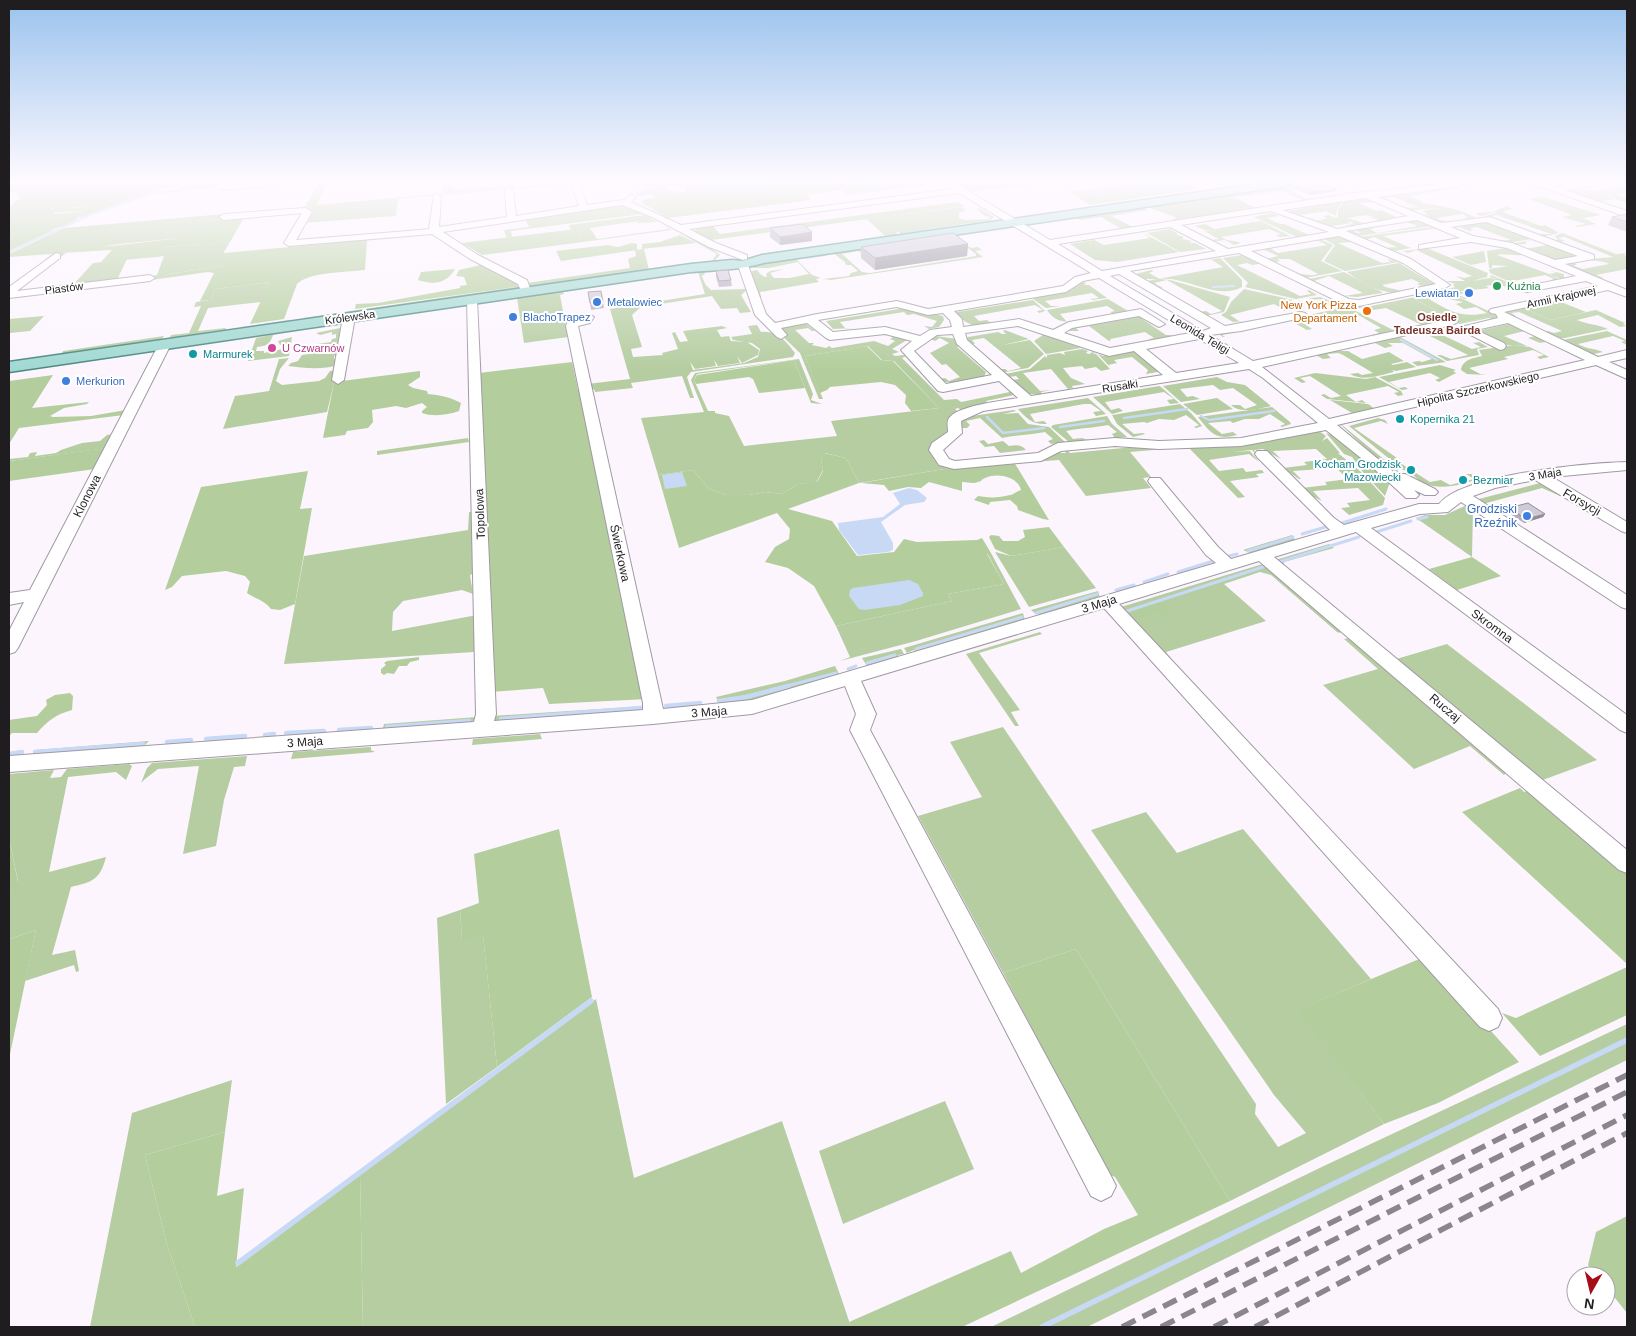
<svg xmlns="http://www.w3.org/2000/svg" width="1636" height="1336" font-family="Arial,sans-serif">
<rect width="100%" height="100%" fill="#fcf5fe"/>
<!-- green -->
<g fill="#b5cda1">
<path d="M 15,183 L 33,183 L 32,185 L 39,185 L 41,183 L 177,183 L 123,202 L 107,200 L 87,207 L 51,209 L 55,214 L 84,211 C 70,233 32,231 9,234 L 9,207 L 20,198 L 17,193 L 9,192 L 9,185 Z"/>
<path d="M 319,183 L 327,183 L 317,205 L 447,193 L 443,193 L 442,183 L 453,183 L 453,189 L 513,185 L 514,188 L 556,183 L 584,183 L 398,199 L 396,216 L 303,223 L 312,211 L 305,209 L 205,221 L 210,226 L 181,238 L 119,244 L 62,253 L 66,253 L 47,268 L 42,268 L 56,255 L 52,255 L 42,262 L 52,254 L 9,257 L 9,254 L 64,228 L 305,207 Z"/>
<path d="M 645,183 L 684,183 L 686,185 L 687,185 L 686,183 L 696,183 L 705,190 L 656,198 L 652,194 L 637,196 L 636,193 L 643,192 L 636,191 L 666,187 L 670,191 L 681,188 L 682,189 L 673,190 L 676,193 L 685,192 L 683,189 L 688,188 L 685,186 L 654,188 L 651,185 L 649,185 L 650,188 L 646,188 Z"/>
<path d="M 955,183 L 1043,183 L 973,192 Z"/>
<path d="M 1306,184 L 1292,191 L 1306,199 L 1332,197 L 1328,195 L 1334,197 L 1308,202 L 1281,191 L 1234,197 L 1257,209 L 1178,222 L 1173,219 L 1177,218 C 1167,213 1158,212 1149,207 Z"/>
<path d="M 1457,185 L 1461,187 L 1454,189 L 1468,192 L 1451,189 L 1410,196 L 1422,201 L 1419,202 C 1424,204 1425,203 1430,204 C 1446,207 1463,210 1478,219 L 1470,220 L 1464,218 L 1468,217 L 1462,214 L 1437,218 C 1442,222 1449,220 1456,223 L 1439,224 L 1425,217 L 1428,216 L 1425,214 L 1426,213 L 1422,211 L 1437,208 L 1414,210 L 1415,212 L 1414,212 L 1401,207 L 1411,208 L 1418,207 L 1393,197 L 1387,198 L 1391,200 L 1383,202 L 1373,196 L 1378,196 L 1382,198 L 1384,197 L 1381,196 L 1410,192 L 1409,194 Z"/>
<path d="M 1627,185 L 1627,193 L 1615,195 L 1627,197 L 1625,200 L 1627,200 L 1627,203 L 1615,199 L 1599,202 L 1566,190 L 1579,187 L 1595,191 Z"/>
<path d="M 1361,197 L 1375,202 L 1358,203 L 1377,211 L 1381,210 L 1401,219 L 1408,215 L 1413,217 C 1400,219 1386,222 1374,220 L 1379,219 L 1370,218 L 1373,217 L 1366,215 L 1347,218 L 1364,223 L 1343,227 L 1354,223 L 1347,221 L 1350,223 L 1333,226 L 1313,221 L 1320,220 L 1333,225 L 1321,220 L 1328,218 L 1323,216 L 1329,215 L 1334,217 L 1332,218 L 1338,217 L 1338,209 L 1344,202 L 1361,199 Z"/>
<path d="M 1543,197 L 1601,215 L 1583,218 L 1596,224 L 1577,227 L 1575,226 L 1586,224 L 1562,217 L 1572,215 L 1529,199 Z"/>
<path d="M 1342,202 L 1337,209 L 1336,216 L 1326,211 L 1300,215 L 1307,218 L 1317,219 L 1311,220 L 1287,211 Z"/>
<path d="M 618,205 L 630,207 L 642,214 L 511,231 L 512,237 L 506,237 L 504,230 L 529,227 L 525,219 Z"/>
<path d="M 1507,206 L 1513,209 L 1504,211 L 1505,213 L 1541,226 L 1545,225 L 1559,233 L 1542,237 L 1531,234 L 1551,234 L 1497,215 L 1492,216 L 1495,218 L 1484,216 L 1496,213 L 1495,212 L 1481,216 L 1475,213 L 1492,212 Z"/>
<path d="M 961,207 L 966,210 L 959,213 L 959,218 L 965,220 L 989,219 L 990,217 L 985,216 L 978,210 L 979,208 L 994,217 L 989,221 L 956,225 L 902,235 L 899,232 L 896,233 L 899,236 L 864,241 L 861,239 L 885,236 L 867,219 Z"/>
<path d="M 1144,208 L 1148,210 L 1111,216 L 1133,227 L 1168,222 L 1122,229 L 1101,217 L 1080,220 L 1076,218 Z"/>
<path d="M 1271,213 L 1279,216 L 1267,218 L 1280,224 L 1284,224 L 1309,235 L 1319,233 L 1322,234 L 1297,237 L 1254,217 Z"/>
<path d="M 645,215 L 657,222 L 636,223 L 639,221 L 590,228 L 597,239 L 668,229 L 667,227 L 671,230 L 583,242 L 576,229 L 571,230 L 569,225 Z"/>
<path d="M 1416,219 L 1433,226 L 1358,236 L 1349,231 L 1353,230 L 1357,233 L 1361,233 L 1355,230 L 1369,227 L 1373,228 L 1370,229 L 1377,233 L 1418,226 L 1403,221 Z"/>
<path d="M 1483,220 L 1532,239 L 1507,243 L 1496,241 L 1511,240 L 1477,227 L 1470,228 L 1473,230 L 1469,231 L 1459,227 L 1481,223 Z"/>
<path d="M 1261,221 L 1290,236 L 1280,237 L 1276,235 L 1281,234 L 1269,229 L 1221,237 C 1228,242 1235,240 1241,243 L 1234,245 L 1225,240 L 1212,242 L 1210,240 L 1219,239 L 1204,231 L 1225,232 L 1246,228 L 1261,229 L 1254,222 Z"/>
<path d="M 1434,227 L 1438,228 L 1383,236 L 1411,248 L 1395,251 L 1384,248 L 1397,247 L 1374,237 L 1365,240 L 1360,237 Z"/>
<path d="M 1170,229 L 1177,233 L 1177,235 L 1184,237 L 1182,239 L 1192,241 L 1189,243 L 1195,243 L 1206,249 L 1180,252 L 1147,233 Z"/>
<path d="M 1141,232 L 1179,252 L 1117,262 L 1095,260 L 1070,244 L 1094,240 L 1104,245 L 1150,238 Z"/>
<path d="M 679,233 L 711,248 L 720,255 L 713,262 L 694,265 L 533,288 L 529,287 L 527,283 L 630,268 L 628,259 L 636,256 L 635,250 L 644,249 L 649,270 L 712,261 L 717,254 Z"/>
<path d="M 1562,233 L 1616,254 L 1627,253 L 1624,255 L 1627,256 L 1627,269 L 1596,275 L 1604,278 L 1600,279 L 1565,264 L 1571,262 L 1577,264 L 1574,266 L 1583,269 L 1609,264 C 1601,260 1595,262 1588,259 L 1613,257 L 1565,237 L 1558,238 L 1565,241 L 1559,242 L 1555,236 Z"/>
<path d="M 1335,237 L 1342,237 L 1354,242 L 1338,243 L 1382,263 L 1391,262 L 1387,259 L 1398,262 L 1345,271 L 1324,261 L 1335,245 L 1324,239 Z"/>
<path d="M 957,240 L 971,248 L 978,247 L 982,250 L 975,251 L 983,257 L 831,280 L 823,279 L 849,276 L 851,273 L 858,271 L 851,265 L 846,265 L 845,262 L 833,253 L 871,247 L 869,249 L 861,251 L 861,253 L 858,251 L 842,254 L 862,272 L 870,273 L 976,256 L 976,254 Z"/>
<path d="M 1322,240 L 1333,245 L 1321,261 L 1342,271 L 1305,278 L 1295,274 C 1304,273 1310,277 1318,274 L 1290,259 L 1277,259 L 1280,261 L 1273,263 L 1266,259 L 1278,256 L 1263,249 L 1274,248 L 1271,249 L 1278,253 L 1327,245 L 1319,241 L 1314,241 Z"/>
<path d="M 1534,240 L 1535,240 L 1578,256 L 1559,260 L 1561,262 L 1553,261 L 1537,252 L 1525,249 L 1548,245 L 1535,240 L 1534,240 L 1525,241 L 1526,244 L 1510,244 Z"/>
<path d="M 230,242 L 224,252 L 227,259 L 223,266 L 168,274 L 166,278 L 150,280 L 151,276 L 157,275 L 164,256 L 157,257 L 163,247 Z"/>
<path d="M 1505,248 L 1522,255 C 1513,256 1505,253 1497,255 L 1549,274 L 1556,273 L 1551,271 L 1564,274 L 1564,280 L 1547,274 L 1561,280 L 1556,282 L 1551,280 L 1554,279 L 1545,275 L 1513,281 L 1522,286 L 1532,287 L 1524,288 L 1490,273 L 1489,269 L 1508,266 L 1492,265 L 1492,268 L 1489,268 L 1487,251 Z"/>
<path d="M 1419,249 L 1429,249 L 1488,273 L 1487,277 L 1472,281 L 1489,278 L 1499,279 L 1490,277 L 1491,275 L 1522,288 L 1513,286 L 1513,289 L 1538,298 L 1498,284 L 1486,286 L 1489,288 C 1480,290 1471,289 1460,291 L 1464,293 L 1461,294 L 1449,289 L 1455,287 L 1453,285 L 1455,284 L 1446,281 L 1465,281 L 1456,276 L 1464,278 L 1472,276 L 1416,250 L 1408,253 L 1403,251 Z"/>
<path d="M 1484,251 L 1486,262 L 1471,265 L 1452,257 Z"/>
<path d="M 1242,255 L 1259,264 L 1252,265 L 1247,263 L 1237,265 L 1300,296 L 1311,294 L 1307,291 L 1309,290 L 1317,295 L 1296,299 L 1245,287 L 1248,283 L 1223,258 Z"/>
<path d="M 795,258 L 812,275 L 821,278 L 816,279 L 819,282 L 760,292 L 761,297 L 759,298 L 751,271 L 757,270 C 760,274 763,277 767,277 L 766,274 L 770,271 L 784,269 L 770,273 L 774,278 L 789,278 L 809,274 L 798,262 L 769,268 L 752,268 L 761,263 Z"/>
<path d="M 1220,258 L 1242,280 L 1242,287 C 1216,301 1187,276 1161,279 L 1170,280 L 1230,297 L 1224,312 L 1206,316 L 1199,312 L 1206,311 L 1211,314 L 1222,311 L 1167,280 L 1154,283 L 1163,288 L 1159,289 L 1148,281 L 1156,279 L 1145,279 L 1136,274 L 1151,270 L 1154,271 L 1149,273 L 1160,279 L 1163,278 L 1223,267 L 1212,260 L 1208,260 Z"/>
<path d="M 127,259 L 117,280 L 17,293 L 15,290 L 20,289 L 17,291 L 73,285 L 93,263 Z"/>
<path d="M 1399,263 L 1434,284 L 1424,287 L 1417,284 L 1420,283 L 1412,279 L 1382,285 C 1388,289 1394,288 1400,291 C 1385,297 1360,281 1347,272 Z"/>
<path d="M 486,265 L 514,282 L 520,288 L 303,320 L 303,318 L 515,287 L 483,266 Z"/>
<path d="M 703,271 L 705,274 L 702,276 L 705,284 L 711,290 L 748,289 L 741,295 L 751,312 L 740,313 L 737,308 L 721,309 L 712,296 L 641,307 L 632,315 L 642,347 L 631,349 L 633,357 L 663,355 L 662,353 L 678,349 L 672,333 L 675,332 L 680,342 L 688,341 L 683,331 L 722,326 L 727,328 L 717,330 L 721,337 L 729,336 L 731,341 L 747,342 L 759,350 L 758,355 L 742,363 L 737,356 L 740,363 L 718,366 L 714,360 L 716,366 L 695,369 L 690,362 L 693,370 L 744,363 L 758,357 L 760,349 L 752,343 L 733,340 L 731,337 L 752,334 L 748,326 L 757,325 L 761,332 C 777,330 786,341 795,353 L 793,357 L 691,372 L 687,377 L 694,398 L 690,398 L 682,376 L 631,383 L 633,388 L 595,392 L 594,389 L 588,389 L 587,384 L 630,379 L 610,309 L 705,294 L 698,272 Z"/>
<path d="M 1344,272 L 1382,292 L 1382,293 L 1357,297 L 1344,296 L 1363,293 L 1329,276 L 1314,281 L 1309,279 Z"/>
<path d="M 270,282 L 261,302 L 208,308 L 198,331 L 226,328 L 223,333 L 169,340 L 171,335 L 189,333 L 201,306 L 194,307 L 196,302 L 210,300 L 215,289 Z"/>
<path d="M 1083,282 L 1086,283 L 1084,285 L 1089,285 L 1107,298 L 1092,300 L 1091,299 L 1099,298 L 1092,293 L 1045,301 L 1051,306 L 1061,306 L 1046,308 L 1033,299 L 1035,297 L 1070,290 Z"/>
<path d="M 1442,288 L 1468,299 L 1465,299 L 1448,292 L 1414,299 L 1461,323 L 1497,315 L 1474,303 L 1499,316 L 1501,318 L 1495,320 L 1489,318 L 1460,324 L 1453,321 L 1424,326 L 1386,308 L 1373,310 L 1366,307 L 1445,291 Z"/>
<path d="M 1244,289 L 1293,300 L 1284,302 L 1286,311 L 1282,311 L 1280,310 L 1283,309 L 1274,304 L 1230,315 L 1239,321 L 1244,321 L 1233,322 L 1221,315 L 1226,312 L 1231,302 Z"/>
<path d="M 563,292 L 564,294 L 560,295 L 568,337 L 524,343 L 517,298 Z"/>
<path d="M 1320,297 L 1333,302 L 1330,303 L 1339,308 L 1358,305 L 1363,307 L 1354,310 L 1393,330 L 1405,328 L 1407,330 L 1375,336 L 1372,335 L 1379,333 L 1374,330 L 1381,328 L 1360,316 L 1348,314 L 1303,323 L 1312,329 L 1307,330 L 1291,321 L 1222,335 L 1225,337 L 1223,337 L 1217,333 L 1305,316 L 1295,310 L 1289,311 L 1287,303 L 1295,301 L 1299,303 L 1290,305 L 1308,315 L 1337,309 L 1319,299 L 1313,300 L 1310,298 Z"/>
<path d="M 1108,299 L 1128,311 L 1113,314 L 1110,312 L 1115,311 L 1107,306 L 1060,314 L 1067,322 L 1082,320 C 1067,323 1055,323 1047,310 Z"/>
<path d="M 1033,300 L 1045,311 L 1039,313 L 1037,311 L 1043,310 L 1035,305 L 974,316 L 979,321 L 987,320 L 992,324 C 974,328 970,326 956,314 L 957,312 Z"/>
<path d="M 1562,301 L 1564,301 L 1526,309 L 1550,320 L 1596,310 L 1625,323 L 1623,324 L 1626,326 L 1620,327 L 1598,315 L 1577,320 C 1588,325 1598,324 1608,329 L 1555,340 L 1541,332 L 1548,331 L 1554,333 L 1562,331 L 1519,312 L 1511,313 L 1516,316 L 1509,317 L 1504,313 L 1509,310 Z"/>
<path d="M 905,308 L 943,316 L 944,320 L 939,327 L 929,329 L 924,326 L 932,327 L 937,321 L 914,314 L 907,315 L 904,312 L 840,322 L 845,328 L 853,328 L 833,329 L 826,321 Z"/>
<path d="M 1137,314 L 1145,318 L 1142,319 L 1166,335 L 1173,335 L 1170,336 L 1169,338 L 1152,341 L 1149,339 L 1154,338 L 1145,332 L 1110,339 L 1111,340 L 1109,341 L 1089,326 L 1076,328 L 1079,331 L 1067,331 L 1069,328 L 1096,322 L 1098,324 L 1135,317 Z"/>
<path d="M 44,316 L 30,331 L 9,333 L 9,319 Z"/>
<path d="M 1503,321 L 1509,322 L 1551,341 L 1540,343 L 1528,338 L 1535,336 L 1525,331 L 1504,336 L 1527,346 L 1507,345 L 1472,329 L 1478,331 L 1508,324 Z"/>
<path d="M 806,324 L 815,331 L 812,331 L 808,328 L 795,330 L 809,343 L 814,343 L 812,345 L 826,348 L 829,346 L 832,348 L 874,341 L 888,346 L 895,341 L 890,339 L 895,336 L 907,340 L 892,349 L 899,352 L 892,354 L 895,356 L 905,355 L 906,356 L 902,358 L 944,400 L 957,399 L 961,402 L 1010,392 L 1007,388 L 1019,395 L 1018,399 L 1014,395 L 986,401 L 989,404 L 964,412 L 958,408 L 955,409 L 961,414 L 952,432 L 934,445 L 956,467 L 1046,459 L 1059,450 L 1061,453 L 1066,453 L 1064,449 L 1066,449 L 1070,453 L 1134,447 L 1191,444 L 1316,429 L 1326,436 L 1322,441 L 1327,438 L 1340,453 L 1338,453 L 1361,472 L 1385,498 L 1383,505 L 1349,515 L 1341,508 L 1350,507 L 1347,503 L 1370,500 L 1358,488 L 1313,491 L 1322,501 L 1308,494 L 1302,488 L 1327,485 L 1325,482 L 1348,479 L 1336,468 L 1293,471 L 1301,479 L 1299,479 L 1283,468 L 1307,465 L 1304,462 L 1327,459 L 1316,449 L 1273,451 L 1281,459 L 1263,449 L 1254,450 L 1257,455 L 1252,450 L 1232,452 L 1250,451 L 1259,462 L 1249,454 L 1209,460 L 1219,471 L 1243,468 L 1246,472 L 1262,470 L 1264,473 L 1256,474 L 1259,477 L 1230,481 L 1245,497 L 1238,498 L 1188,447 L 1130,452 L 1151,477 L 1143,478 L 1151,488 L 1086,496 L 1059,460 L 944,469 L 859,483 L 846,458 L 825,453 L 821,459 L 823,470 L 816,483 L 798,484 L 782,494 L 765,492 L 749,495 L 727,495 L 709,489 L 693,470 L 658,475 L 641,418 L 704,412 L 691,380 L 695,373 L 799,359 L 813,394 L 811,400 L 822,404 L 811,403 L 794,360 L 697,374 L 694,380 L 708,411 L 715,411 L 715,413 L 729,416 L 744,446 L 837,436 L 831,421 L 939,408 L 894,361 L 882,360 L 868,346 L 805,356 L 823,399 L 819,399 L 800,353 L 777,331 L 784,327 Z"/>
<path d="M 340,328 L 344,329 L 340,354 L 334,356 L 334,359 L 339,359 L 338,365 C 322,370 304,368 288,366 L 291,363 L 298,361 L 302,355 L 309,354 L 309,352 L 302,353 L 304,345 L 310,344 L 309,350 L 318,347 L 318,349 L 332,347 L 333,344 L 318,344 L 331,342 L 332,339 L 336,338 L 336,334 L 332,335 L 332,332 L 320,335 L 316,333 Z"/>
<path d="M 1005,330 L 1029,339 L 1003,345 L 1030,340 L 1044,354 L 1028,368 L 1005,372 L 1001,369 L 1005,369 L 1008,371 L 1021,368 L 984,338 L 972,340 L 975,344 L 973,344 L 966,339 L 968,337 L 998,332 L 1002,334 L 1006,334 L 1003,331 Z"/>
<path d="M 1432,330 L 1472,349 L 1481,347 L 1473,343 L 1479,342 L 1488,347 L 1477,349 L 1479,355 L 1447,361 L 1437,355 L 1441,355 L 1451,359 L 1468,355 L 1428,335 L 1423,336 L 1416,333 Z"/>
<path d="M 1607,331 L 1627,340 L 1627,345 L 1621,342 L 1625,341 L 1613,336 L 1578,344 C 1586,349 1594,348 1603,352 L 1589,355 L 1558,341 Z"/>
<path d="M 284,332 L 273,335 C 270,344 267,346 257,347 L 256,351 L 264,351 L 264,353 L 287,348 L 288,344 L 280,345 L 278,341 L 292,337 L 289,356 L 248,361 L 256,338 Z"/>
<path d="M 1046,333 L 1045,335 L 1081,348 L 1046,354 L 1034,341 Z"/>
<path d="M 164,336 L 161,341 L 61,356 L 63,351 Z"/>
<path d="M 936,336 L 957,339 L 963,345 L 957,347 L 986,372 L 984,377 L 952,383 L 942,381 L 940,379 L 945,378 L 949,381 L 960,377 L 946,364 L 942,365 L 930,353 L 949,343 L 940,338 L 935,341 L 930,339 Z"/>
<path d="M 1398,337 L 1400,337 L 1446,362 L 1417,366 L 1412,362 L 1419,361 L 1422,362 L 1432,359 L 1403,343 L 1388,343 L 1393,346 L 1385,348 L 1373,342 Z"/>
<path d="M 1514,345 L 1530,347 L 1549,357 L 1540,359 L 1537,357 L 1544,355 L 1533,350 L 1504,357 L 1508,359 L 1469,368 L 1480,374 L 1486,375 L 1467,374 L 1461,370 C 1462,360 1473,358 1482,356 L 1479,350 Z"/>
<path d="M 1082,349 L 1088,351 L 1086,353 L 1089,354 L 1093,352 L 1103,356 L 1136,351 L 1163,371 L 1146,374 L 1148,370 L 1132,357 L 1114,360 L 1117,363 L 1108,365 L 1111,368 L 1098,354 L 1094,353 L 1093,354 L 1096,354 L 1110,369 L 1101,371 L 1096,367 L 1085,369 L 1082,366 L 1063,368 L 1071,378 L 1085,384 L 1072,386 L 1073,388 L 1068,389 L 1051,369 L 1023,373 L 1040,391 L 1051,390 L 1041,392 L 1042,394 L 1029,394 L 1013,380 L 1019,379 L 1016,376 L 1009,377 L 1005,374 L 1030,369 L 1045,356 L 1047,358 L 1047,355 L 1060,353 L 1065,355 L 1064,352 Z"/>
<path d="M 1332,351 L 1348,351 L 1362,359 L 1389,352 L 1404,361 L 1391,364 L 1393,365 L 1407,362 L 1416,367 L 1396,371 L 1392,370 L 1394,372 C 1380,375 1363,382 1350,374 L 1358,373 L 1362,375 L 1373,373 L 1343,355 L 1338,353 L 1327,354 L 1331,358 L 1323,359 L 1316,355 Z"/>
<path d="M 289,358 L 280,369 L 276,381 L 282,385 L 319,381 L 325,378 L 330,371 L 337,370 L 327,412 L 223,429 L 235,396 L 269,391 L 279,359 Z"/>
<path d="M 1440,365 L 1456,370 L 1453,371 L 1456,373 L 1439,382 L 1435,380 L 1440,378 L 1430,373 L 1389,382 L 1399,388 L 1405,387 L 1408,389 L 1402,390 L 1379,377 Z"/>
<path d="M 1315,373 L 1366,379 L 1375,377 L 1401,391 L 1403,395 L 1398,396 L 1394,393 L 1399,392 L 1388,386 L 1346,395 L 1356,402 L 1362,400 L 1366,403 L 1327,399 L 1321,395 L 1324,394 L 1331,398 L 1341,396 L 1310,376 L 1300,378 L 1306,382 L 1302,383 L 1294,378 Z"/>
<path d="M 1217,377 L 1227,382 L 1245,385 L 1271,406 C 1259,409 1240,414 1231,405 L 1240,405 L 1245,409 L 1257,405 L 1233,388 L 1220,390 L 1213,385 L 1180,389 L 1187,397 L 1193,396 L 1200,399 L 1181,402 L 1163,386 Z"/>
<path d="M 1159,386 L 1161,387 L 1179,403 L 1170,404 L 1167,400 L 1174,399 L 1164,392 L 1105,402 L 1111,410 L 1119,408 L 1123,411 L 1112,414 L 1093,397 Z"/>
<path d="M 1088,398 L 1106,414 L 1096,416 L 1093,412 L 1101,411 L 1091,404 L 1084,404 L 1030,414 L 1035,422 L 1044,421 L 1047,424 C 1033,425 1027,419 1018,409 Z"/>
<path d="M 1217,398 L 1233,409 L 1197,415 L 1183,404 Z"/>
<path d="M 1330,400 L 1368,404 L 1375,409 L 1352,413 Z"/>
<path d="M 1180,404 L 1191,413 L 1202,426 L 1196,428 L 1194,427 L 1199,425 L 1186,415 L 1174,420 L 1159,419 L 1147,423 L 1144,422 L 1122,424 L 1134,434 L 1143,433 L 1145,434 L 1133,437 L 1117,424 L 1112,415 Z"/>
<path d="M 1272,407 L 1290,422 L 1291,424 L 1282,427 L 1280,426 L 1285,424 L 1270,414 L 1259,419 L 1245,419 L 1233,423 L 1230,421 L 1208,423 L 1222,434 L 1233,432 L 1237,435 C 1215,441 1210,432 1198,417 Z"/>
<path d="M 1014,410 L 1016,411 L 1003,414 L 1018,413 L 1028,424 L 1049,427 L 1065,442 L 1051,444 L 1048,441 L 1053,439 L 1045,432 C 1030,435 1016,435 1002,438 L 980,418 L 966,421 L 970,425 L 967,428 L 962,428 L 962,421 L 972,416 Z"/>
<path d="M 1107,416 L 1112,424 L 1127,437 L 1115,438 L 1112,434 L 1117,432 L 1108,425 C 1093,428 1080,428 1066,431 L 1073,439 L 1082,438 L 1088,440 L 1069,442 L 1051,427 L 1053,425 Z"/>
<path d="M 1378,418 L 1385,420 L 1388,424 L 1381,421 L 1354,428 L 1397,458 L 1394,459 L 1430,482 L 1441,480 L 1450,485 L 1474,479 L 1466,474 L 1471,474 L 1480,479 C 1461,484 1441,492 1422,482 C 1415,479 1412,470 1403,470 L 1349,426 Z"/>
<path d="M 1341,425 L 1342,425 L 1408,479 L 1376,458 Z"/>
<path d="M 1326,433 L 1336,436 L 1390,482 L 1385,496 L 1362,471 L 1352,457 L 1344,454 Z"/>
<path d="M 113,434 L 108,448 L 9,461 L 9,459 L 28,457 L 30,453 L 37,452 L 35,456 L 56,453 L 61,450 L 82,443 L 100,441 L 107,435 Z"/>
<path d="M 468,438 L 469,442 L 377,455 L 377,451 Z"/>
<path d="M 984,440 L 988,444 L 1003,441 L 1009,446 C 1016,445 1021,444 1026,450 L 1000,453 L 994,446 L 985,447 L 979,441 Z"/>
<path d="M 1540,483 L 1564,495 L 1560,496 L 1542,488 L 1483,504 L 1475,500 Z"/>
<path d="M 1467,505 L 1473,509 L 1472,557 L 1416,518 L 1425,515 L 1445,515 Z"/>
<path d="M 469,512 L 474,512 L 476,573 L 470,575 L 473,594 L 462,590 L 403,601 L 393,612 L 392,631 L 477,615 L 476,685 L 474,652 L 284,664 L 304,556 L 468,530 Z"/>
<path d="M 1292,535 L 1295,540 L 1250,553 L 1243,550 Z"/>
<path d="M 1329,544 L 1334,548 L 1284,562 L 1284,569 L 1272,561 Z"/>
<path d="M 1064,547 L 1096,588 L 1029,607 L 995,552 L 1011,556 Z"/>
<path d="M 987,553 L 991,553 L 1021,609 L 916,641 L 840,661 L 850,657 L 836,626 L 952,601 L 948,594 L 1004,584 Z"/>
<path d="M 1266,563 L 1344,628 L 1340,633 L 1337,632 L 1271,575 L 1260,572 L 1224,584 L 1266,621 L 1166,652 L 1172,660 L 1169,661 L 1121,607 Z"/>
<path d="M 1098,591 L 1100,598 L 1042,615 L 1036,614 L 1031,610 Z"/>
<path d="M 1023,613 L 1025,620 L 917,653 L 914,650 L 907,653 L 904,648 Z"/>
<path d="M 1040,632 L 1042,634 L 979,653 L 1020,710 L 1011,712 L 1019,726 L 1015,726 L 966,654 Z"/>
<path d="M 1350,638 L 1511,768 L 1504,775 L 1470,746 L 1414,769 L 1323,685 L 1378,669 L 1344,639 Z"/>
<path d="M 1447,644 L 1597,760 L 1540,781 L 1393,660 Z"/>
<path d="M 901,649 L 904,654 L 898,655 L 899,658 L 871,667 L 867,666 L 862,658 Z"/>
<path d="M 835,666 L 839,674 L 837,677 L 757,701 L 720,705 L 716,697 L 785,681 Z"/>
<path d="M 645,706 L 640,711 L 496,721 L 492,716 Z"/>
<path d="M 477,717 L 471,723 L 386,730 L 383,728 L 384,724 Z"/>
<path d="M 1003,727 L 1256,1104 L 1255,1114 L 1278,1147 L 1306,1133 L 1274,1095 L 1091,830 L 1146,812 L 1177,853 L 1243,829 L 1371,979 L 1298,1010 L 1384,1124 L 1230,1201 L 1076,949 L 1003,973 L 918,816 L 982,797 L 950,742 Z"/>
<path d="M 540,734 L 542,739 L 472,745 L 473,739 Z"/>
<path d="M 149,741 L 142,748 L 34,756 L 33,753 L 35,750 Z"/>
<path d="M 371,747 L 371,750 L 375,752 L 291,759 L 293,752 Z"/>
<path d="M 247,756 L 245,766 L 234,767 L 224,800 L 216,846 L 183,854 L 199,766 L 158,769 L 145,779 L 141,783 L 147,768 L 152,763 Z"/>
<path d="M 129,764 L 132,766 L 126,780 L 116,772 L 68,777 L 49,872 L 106,857 C 100,880 92,882 71,887 L 52,955 L 75,950 L 79,971 L 76,972 L 74,965 L 25,981 L 36,930 L 9,939 L 9,893 L 18,881 L 9,838 L 9,774 L 54,770 L 50,778 L 61,777 L 67,769 Z"/>
<path d="M 460,910 L 462,940 L 483,934 L 497,1067 L 446,1104 L 437,918 Z"/>
<path d="M 596,999 L 634,1178 L 782,1121 L 851,1327 L 363,1327 L 360,1174 Z"/>
<path d="M 1627,1024 L 1627,1060 L 1087,1327 L 991,1327 L 1328,1164 Z"/>
<path d="M 232,1080 L 225,1132 L 145,1155 L 166,1241 L 195,1327 L 90,1327 L 132,1113 Z"/>
<path d="M 945,1101 L 974,1169 L 843,1224 L 819,1151 Z"/>
</g>
<!-- forest -->
<g fill="#b3ce9c" fill-rule="evenodd">
<path d="M 192,183 L 269,183 L 151,194 L 159,191 L 178,190 Z"/>
<path d="M 696,183 L 921,183 L 927,185 L 847,195 L 842,190 L 807,195 L 811,200 L 668,218 L 642,203 L 642,200 L 704,190 Z"/>
<path d="M 1134,183 L 1187,183 L 1200,189 L 1090,205 L 1069,192 Z"/>
<path d="M 107,200 L 123,202 L 79,218 L 83,211 L 45,213 C 58,205 73,210 87,207 C 93,205 99,201 107,200 Z"/>
<path d="M 958,202 L 965,206 L 711,240 L 693,232 L 701,226 L 712,225 L 720,234 Z"/>
<path d="M 245,216 L 230,242 L 163,247 L 157,257 L 101,262 L 112,250 L 61,253 L 68,248 L 111,246 L 181,238 L 209,226 L 203,225 L 205,221 Z"/>
<path d="M 1254,222 L 1261,229 L 1246,228 L 1221,233 L 1205,230 L 1194,226 L 1205,224 L 1215,229 Z"/>
<path d="M 56,229 L 9,251 L 9,234 Z"/>
<path d="M 576,229 L 583,242 L 482,255 L 462,243 Z"/>
<path d="M 680,235 L 696,243 L 642,249 L 642,244 L 660,242 Z"/>
<path d="M 367,240 L 365,270 C 348,272 308,272 297,284 L 284,319 L 250,324 L 270,282 L 215,289 L 210,300 L 200,301 L 214,273 L 208,272 L 166,278 L 168,274 L 223,266 L 226,259 L 224,253 Z"/>
<path d="M 632,243 L 637,244 L 637,250 L 561,261 L 556,251 L 608,245 L 618,247 Z"/>
<path d="M 481,265 L 516,287 L 355,309 L 356,304 L 378,303 L 460,288 L 460,286 L 467,285 L 464,277 L 456,276 L 459,270 Z"/>
<path d="M 455,269 C 446,284 434,285 418,280 L 421,272 Z"/>
<path d="M 1448,292 L 1497,315 L 1461,323 L 1414,299 ZM 1440,297 L 1463,302 L 1456,304 L 1464,309 L 1476,307 L 1487,313 C 1460,319 1446,309 1429,299 Z"/>
<path d="M 1561,302 L 1586,312 L 1550,320 L 1526,309 Z"/>
<path d="M 867,346 L 881,360 L 893,361 L 939,408 L 911,411 L 905,403 L 906,395 L 895,385 L 881,382 L 830,387 L 827,390 L 820,393 L 805,356 Z"/>
<path d="M 794,360 L 805,388 L 759,393 L 753,379 L 749,377 L 696,384 L 694,380 L 697,375 Z"/>
<path d="M 572,362 L 578,390 L 581,390 L 647,699 L 549,704 L 543,688 L 492,692 L 479,373 Z"/>
<path d="M 420,371 L 420,377 L 408,385 L 413,388 L 427,391 L 428,394 C 440,395 450,397 461,403 L 459,411 C 448,415 433,417 422,413 L 422,411 L 427,407 L 422,403 L 406,408 L 396,406 L 372,410 L 373,422 L 368,428 L 347,431 L 345,435 L 323,438 L 334,382 Z"/>
<path d="M 53,375 L 32,408 L 89,402 L 87,404 L 64,408 L 50,416 L 53,417 L 91,416 L 126,410 L 124,415 L 19,428 L 9,444 L 9,381 Z"/>
<path d="M 106,448 L 95,469 L 9,481 L 9,461 Z"/>
<path d="M 824,453 L 846,458 L 859,483 L 788,509 L 832,521 L 857,556 L 894,552 L 904,539 L 917,542 L 977,540 L 982,538 L 991,553 L 987,554 L 1004,584 L 948,594 L 952,601 L 836,626 L 814,586 L 788,568 L 765,562 L 775,547 L 789,539 L 790,529 L 777,513 L 679,548 L 658,475 L 693,470 L 709,489 L 727,495 L 749,495 L 765,492 L 782,494 L 798,484 L 817,482 L 823,471 L 821,459 Z"/>
<path d="M 1014,462 L 1049,520 L 1043,519 L 1018,510 L 1017,506 L 1010,500 L 990,502 L 989,505 L 974,500 L 978,496 C 989,498 999,498 1010,495 C 1014,494 1017,491 1021,490 C 1018,477 998,472 985,478 C 979,481 984,480 978,482 C 973,484 968,482 962,482 L 962,491 L 929,482 L 921,488 L 908,487 L 889,491 L 884,485 L 861,483 L 944,469 Z"/>
<path d="M 308,471 L 300,509 L 312,508 L 295,604 L 280,610 L 271,609 C 264,600 256,599 247,593 L 250,582 L 245,576 L 226,571 L 182,576 L 172,587 L 165,590 L 201,487 Z"/>
<path d="M 1049,527 L 1064,547 L 1011,556 L 995,549 L 989,537 L 991,535 L 999,536 L 1003,541 L 1018,541 L 1025,537 L 1023,530 Z"/>
<path d="M 1472,557 L 1501,576 L 1457,590 L 1429,569 Z"/>
<path d="M 1158,603 L 1167,605 L 1171,614 L 1163,615 L 1156,612 C 1147,615 1144,619 1135,617 L 1132,612 Z"/>
<path d="M 419,657 L 419,660 L 410,662 L 407,666 L 399,666 L 394,674 L 387,673 L 384,675 L 381,673 L 381,669 L 386,665 L 384,663 L 387,661 Z"/>
<path d="M 70,693 L 73,696 L 72,710 C 57,714 47,721 37,733 L 12,733 L 9,736 L 9,720 L 37,716 L 47,705 L 46,700 L 55,695 Z"/>
<path d="M 1520,788 L 1524,792 L 1533,789 L 1627,871 L 1627,964 L 1462,812 Z"/>
<path d="M 559,829 L 592,997 L 497,1067 L 483,935 L 462,941 L 460,910 L 479,903 L 474,854 Z"/>
<path d="M 9,838 L 18,882 L 9,893 Z"/>
<path d="M 36,930 L 9,1059 L 9,939 Z"/>
<path d="M 1076,949 L 1230,1201 L 962,1327 L 851,1327 L 849,1322 L 1011,1251 L 1021,1273 L 1104,1229 L 1138,1215 L 1115,1177 L 1108,1174 L 1003,973 Z"/>
<path d="M 1424,957 L 1519,1062 L 1438,1103 L 1384,1124 L 1297,1010 Z"/>
<path d="M 1627,967 L 1627,1015 L 1540,1056 L 1502,1013 L 1516,1018 Z"/>
<path d="M 225,1132 L 217,1196 L 244,1188 L 236,1267 L 360,1174 L 363,1327 L 195,1327 L 166,1241 L 145,1155 Z"/>
<path d="M 1627,1216 L 1627,1313 L 1606,1287 L 1606,1276 L 1597,1276 L 1588,1265 L 1596,1232 Z"/>
</g>
<!-- water -->
<g fill="#c8d9f6">
<path d="M 682,472 L 687,486 L 665,489 L 662,475 Z"/>
<path d="M 909,488 L 917,490 L 927,498 L 924,502 L 905,505 L 881,522 L 893,543 L 893,550 L 888,552 L 858,555 L 839,530 L 838,523 L 883,517 L 900,504 L 893,493 Z"/>
<path d="M 909,580 L 918,584 L 923,593 L 923,596 L 900,605 L 864,610 L 859,609 L 849,596 L 850,590 L 853,588 Z"/>
</g>
<g fill="none" stroke-linecap="round" stroke-linejoin="round">
<!-- stream-far4 -->
<g stroke="#c8d9f6" stroke-width="2">
<path d="M 1092,192 L 1102,201"/>
<path d="M 1096,207 L 1184,194"/>
<path d="M 1077,209 L 1084,208"/>
<path d="M 904,234 L 940,228"/>
<path d="M 863,240 L 897,235"/>
<path d="M 826,246 L 852,242"/>
<path d="M 9,252 L 90,215 L 180,183"/>
<path d="M 767,254 L 818,247"/>
<path d="M 806,258 L 826,255"/>
<path d="M 1213,287 L 1234,286"/>
<path d="M 382,309 L 517,289"/>
</g>
<!-- stream-far3 -->
<g stroke="#c8d9f6" stroke-width="2.5">
<path d="M 353,313 L 391,307"/>
<path d="M 242,328 L 290,321"/>
<path d="M 172,339 L 222,331"/>
<path d="M 1401,340 L 1437,360"/>
<path d="M 1201,416 L 1209,420 L 1274,411"/>
<path d="M 987,417 L 1003,433 L 1044,428"/>
<path d="M 1124,418 L 1187,409"/>
<path d="M 1060,427 L 1104,421"/>
</g>
<!-- stream-far2 -->
<g stroke="#c8d9f6" stroke-width="3">
<path d="M 1418,519 L 1427,517"/>
<path d="M 1339,524 L 1386,509"/>
<path d="M 1373,533 L 1411,521"/>
<path d="M 1302,534 L 1329,526"/>
<path d="M 1248,551 L 1293,537"/>
<path d="M 1229,556 L 1237,554"/>
<path d="M 1279,562 L 1359,537"/>
<path d="M 1178,572 L 1213,561"/>
<path d="M 1144,582 L 1168,574"/>
<path d="M 1116,590 L 1134,585"/>
<path d="M 1127,611 L 1263,567"/>
<path d="M 1036,613 L 1097,594"/>
<path d="M 916,649 L 1022,617"/>
<path d="M 867,663 L 895,655"/>
<path d="M 848,669 L 856,666"/>
<path d="M 783,687 L 836,673"/>
</g>
<!-- stream-far1 -->
<g stroke="#c8d9f6" stroke-width="4.5">
<path d="M 719,701 L 746,697 L 788,686"/>
<path d="M 666,706 L 700,703"/>
<path d="M 501,719 L 641,708"/>
<path d="M 387,727 L 469,721"/>
<path d="M 339,730 L 371,728"/>
<path d="M 286,733 L 324,731"/>
<path d="M 265,735 L 274,734"/>
<path d="M 206,739 L 245,736"/>
<path d="M 167,742 L 191,740"/>
<path d="M 35,752 L 143,744"/>
<path d="M 9,754 L 22,752"/>
</g>
<!-- stream -->
<g stroke="#c8d9f6" stroke-width="5.5">
<path d="M 238,1263 L 591,1001"/>
<path d="M 1042,1327 L 1627,1040"/>
</g>
<!-- minor casing -->
<g stroke="#a199a4" stroke-width="2">
<g id="minor">
<path d="M 239,183 L 278,183 L 274,186 L 220,190 L 216,187 L 220,184 Z"/>
<path d="M 571,183 L 579,183 L 587,205 L 624,200 L 632,194 L 636,197 L 631,202 L 681,225 L 952,189 L 945,183 L 955,183 L 1050,240 L 1354,193 C 1391,191 1427,183 1463,183 L 1459,186 L 1378,197 L 1441,223 L 1490,217 L 1594,255 L 1594,259 L 1565,264 L 1627,290 L 1627,297 L 1608,290 L 1504,312 L 1598,357 L 1627,350 L 1627,358 L 1609,362 L 1627,370 L 1627,379 L 1596,365 L 1337,425 L 1396,474 L 1405,474 L 1435,489 L 1438,492 L 1435,495 L 1425,495 L 1414,490 L 1419,495 L 1416,498 L 1406,498 L 1371,466 L 1326,430 L 1241,446 L 1159,449 L 1115,446 L 1061,451 L 1041,461 L 954,469 L 939,465 L 929,450 L 932,443 L 948,432 C 948,426 946,421 950,417 C 961,405 1002,401 1018,398 L 999,381 L 943,392 L 938,391 L 901,350 L 912,341 L 885,334 L 830,340 L 826,338 L 807,323 L 781,328 L 787,335 L 781,339 L 777,337 L 755,315 L 738,265 L 743,262 L 748,265 L 766,314 L 775,323 L 817,314 L 897,301 L 928,309 L 1063,286 L 1075,277 L 1091,273 L 959,193 L 689,229 L 716,243 L 747,255 L 747,259 L 743,260 L 709,247 L 652,217 L 622,205 L 443,232 L 478,255 L 527,280 L 531,291 L 526,294 L 522,293 L 518,284 L 470,259 L 432,234 L 289,246 L 284,243 L 302,213 L 224,220 L 219,217 L 224,214 L 305,208 L 312,212 L 296,240 L 420,230 L 429,229 L 434,195 L 437,194 L 441,197 L 439,227 L 507,217 L 505,191 L 509,188 L 513,191 L 516,216 L 579,206 ZM 1366,198 L 1408,216 L 1337,229 L 1282,210 ZM 1271,211 L 1329,232 L 1228,249 L 1181,225 ZM 1417,220 L 1460,238 L 1419,245 L 1419,249 L 1471,242 L 1507,248 L 1576,276 L 1523,287 L 1522,289 L 1523,291 L 1527,292 L 1586,281 L 1598,286 L 1491,309 L 1489,311 L 1491,313 L 1496,314 L 1498,318 L 1461,327 L 1459,329 L 1500,350 L 1504,349 L 1506,346 L 1504,343 L 1476,330 L 1508,323 L 1585,360 L 1329,419 L 1262,367 L 1452,325 L 1458,322 L 1456,320 L 1452,319 L 1253,361 L 1210,335 L 1241,331 L 1301,318 L 1305,317 L 1307,315 L 1305,313 L 1301,312 L 1225,326 L 1130,271 L 1239,253 L 1343,304 L 1359,306 L 1445,288 L 1450,285 L 1411,259 L 1346,231 ZM 1486,222 L 1578,256 L 1555,260 L 1512,243 L 1473,236 L 1451,227 ZM 1170,227 L 1216,251 L 1102,271 L 1058,244 ZM 1339,236 L 1403,263 L 1436,284 L 1359,300 L 1349,299 L 1251,251 ZM 1119,274 L 1211,328 L 1203,331 L 1110,276 ZM 1099,278 L 1190,333 L 1110,348 L 1064,333 L 1072,328 L 1139,316 L 1159,327 L 1165,324 L 1141,309 L 1069,322 L 1053,330 L 1019,319 L 963,327 L 962,319 L 954,311 L 1066,292 L 1083,281 ZM 897,307 L 928,315 L 943,313 L 950,320 L 952,327 L 930,330 L 920,336 L 885,327 L 833,332 L 818,320 ZM 1018,326 L 1109,356 L 1134,351 L 1163,375 L 1031,396 L 967,340 L 965,333 ZM 953,334 L 957,344 L 992,375 L 946,384 L 914,351 L 937,335 ZM 1199,339 L 1239,363 L 1176,373 L 1146,349 ZM 1249,369 L 1263,378 L 1318,423 L 1241,438 L 1159,441 L 1115,438 L 1058,443 L 1038,453 L 955,461 L 949,459 L 943,450 L 962,433 L 961,421 L 983,411 Z"/>
<path d="M 1530,183 L 1543,183 L 1554,187 L 1576,183 L 1596,183 L 1592,186 L 1564,190 L 1627,211 L 1627,217 Z"/>
<path d="M 56,253 L 60,254 L 60,258 L 17,291 L 150,275 L 155,278 L 150,281 L 9,298 L 9,287 Z"/>
<path d="M 472,296 L 477,299 L 496,714 L 494,721 L 643,710 L 643,703 L 566,326 L 568,321 L 582,318 L 584,315 L 588,314 L 594,317 L 590,323 L 578,326 L 663,709 L 752,700 L 1216,563 L 1206,555 L 1150,484 L 1148,481 L 1150,478 L 1160,478 L 1218,547 L 1231,559 L 1330,530 L 1257,457 L 1255,454 L 1257,451 L 1267,451 L 1334,518 L 1344,525 L 1419,504 L 1439,504 C 1463,474 1588,463 1627,462 L 1627,470 L 1552,477 L 1627,522 L 1627,533 L 1621,531 L 1535,480 L 1495,488 L 1473,496 L 1627,595 L 1627,609 L 1621,607 L 1461,502 L 1448,512 L 1420,514 L 1371,528 L 1627,715 L 1627,733 L 1620,730 L 1356,532 L 1274,557 L 1627,850 L 1627,873 L 1619,870 L 1259,561 L 1119,604 L 1498,1009 L 1502,1018 L 1498,1027 L 1489,1031 L 1480,1027 L 1104,608 L 861,681 L 876,714 L 870,730 L 1111,1176 L 1116,1186 L 1111,1196 L 1101,1201 L 1091,1196 L 850,730 L 856,714 L 845,686 L 752,714 L 653,724 L 9,772 L 9,756 L 474,722 L 476,714 L 467,299 Z"/>
<path d="M 349,314 L 355,317 L 344,380 L 338,384 L 332,380 L 343,317 Z"/>
<path d="M 165,340 L 171,344 L 18,648 L 15,652 L 9,654 L 9,631 L 24,602 L 9,605 L 9,593 L 30,590 L 159,344 Z"/>
</g>
</g>
<!-- major casing -->
<g stroke="#4c8781" stroke-width="3">
<path id="major" d="M 1263,183 L 1293,183 L 1287,186 L 764,263 C 740,270 716,270 691,272 L 9,372 L 9,362 L 691,264 L 732,260 L 742,261 L 762,255 Z"/>
</g>
<!-- minor -->
<use href="#minor" fill="#fff" fill-rule="evenodd"/>
<!-- major -->
<use href="#major" fill="#a1d9d2" fill-rule="evenodd"/>
<!-- rail -->
<g stroke="#8b868d" stroke-width="5.5" stroke-dasharray="15 8" stroke-linecap="butt">
<path d="M 1122,1327 L 1627,1075"/>
<path d="M 1161,1327 L 1627,1092"/>
<path d="M 1214,1327 L 1627,1115"/>
<path d="M 1255,1327 L 1627,1133"/>
</g>
</g>
<!-- wall -->
<g fill="#b2aeba">
<path d="M 1291,184 L 1337,189 L 1336,191 L 1310,195 L 1290,187 Z"/>
<path d="M 1627,214 L 1627,232 L 1608,225 L 1612,217 Z"/>
<path d="M 770,228 L 812,241 L 780,245 L 770,237 Z"/>
<path d="M 968,244 L 967,256 L 875,270 L 861,258 L 861,247 Z"/>
<path d="M 716,271 L 731,280 L 732,286 L 719,287 L 716,277 Z"/>
<path d="M 601,291 L 604,308 L 591,310 L 588,292 Z"/>
<path d="M 1509,508 L 1545,514 L 1543,517 L 1524,523 L 1507,512 Z"/>
</g>
<!-- shaded-wall -->
<g fill="#918d97">
<path d="M 1337,189 L 1336,191 L 1310,195 L 1311,192 Z"/>
<path d="M 812,232 L 812,241 L 780,245 L 780,237 Z"/>
<path d="M 968,244 L 967,256 L 875,270 L 875,258 Z"/>
<path d="M 1545,514 L 1543,517 L 1524,523 L 1526,519 Z"/>
</g>
<!-- building -->
<g fill="#cfcad8" stroke="#918d97">
<path d="M 1292,183 L 1322,183 L 1337,189 L 1311,192 L 1291,184 Z"/>
<path d="M 1627,214 L 1627,222 L 1612,217 Z"/>
<path d="M 803,224 L 812,232 L 780,237 L 770,228 Z"/>
<path d="M 953,233 L 968,244 L 875,258 L 861,247 Z"/>
<path d="M 728,270 L 731,280 L 719,281 L 716,271 Z"/>
<path d="M 601,291 L 603,302 L 590,303 L 588,292 Z"/>
<path d="M 1528,503 L 1545,514 L 1526,519 L 1509,508 Z"/>
</g>
<!-- sky -->
<linearGradient id="sky" x2="0" y2="1"><stop stop-color="#9bc3ee"/><stop offset="0.49" stop-color="#fefaff"/><stop offset="1" stop-color="#fefaff" stop-opacity="0"/></linearGradient>
<rect width="1636" height="370" fill="url(#sky)"/>
<!-- markers -->
<circle fill="#2e9e5b" stroke="#fff" stroke-width="2" cx="1497" cy="286" r="5"/>
<g fill="#3f7fe0" stroke="#fff" stroke-width="2">
<circle cx="1469" cy="293" r="5"/>
<circle cx="597" cy="302" r="5"/>
<circle cx="513" cy="317" r="5"/>
<circle cx="66" cy="381" r="5"/>
<circle cx="1527" cy="516" r="5"/>
</g>
<circle fill="#e8710a" stroke="#fff" stroke-width="2" cx="1367" cy="311" r="5"/>
<circle fill="#d1479c" stroke="#fff" stroke-width="2" cx="272" cy="348" r="5"/>
<g fill="#0f9aa8" stroke="#fff" stroke-width="2">
<circle cx="193" cy="354" r="5"/>
<circle cx="1400" cy="419" r="5"/>
<circle cx="1411" cy="470" r="5"/>
<circle cx="1463" cy="480" r="5"/>
</g>
<g text-anchor="middle" dominant-baseline="central" stroke-width="4" stroke-linejoin="round" paint-order="stroke">
<!-- far-leisure labels -->
<g font-size="11" fill="#27864d" stroke="#fff" text-anchor="start">
<text x="1507" y="286">Kuźnia</text>
</g>
<!-- far-street labels -->
<g font-size="11" fill="#201d21" stroke="#fff">
<text transform="translate(64 288) rotate(-7)">Piastów</text>
<text transform="translate(1561 297) rotate(-12)">Armii Krajowej</text>
<text transform="translate(350 317) rotate(-8)">Królewska</text>
<text transform="translate(1200 334) rotate(31)">Leonida Teligi</text>
<text transform="translate(1120 386) rotate(-9)">Rusałki</text>
<text transform="translate(1478 389) rotate(-13)">Hipolita Szczerkowskiego</text>
<text transform="translate(1545 474) rotate(-10)">3 Maja</text>
</g>
<!-- far-shop labels -->
<g font-size="11" fill="#366cbe" stroke="#fff" text-anchor="start">
<text x="1459" y="293" text-anchor="end">Lewiatan</text>
<text x="607" y="302">Metalowiec</text>
<text x="523" y="317">BlachoTrapez</text>
<text x="76" y="381">Merkurion</text>
</g>
<!-- far-food labels -->
<g font-size="11" fill="#c56008" stroke="#fff" text-anchor="end">
<text x="1357" y="305">New York Pizza<tspan x="1357" dy="13">Departament</tspan></text>
</g>
<!-- far-neighbourhood labels -->
<g font-size="11" font-weight="bold" fill="#79322e" stroke="#fff">
<text x="1437" y="317">Osiedle<tspan x="1437" dy="13">Tadeusza Bairda</tspan></text>
</g>
<!-- far-hotel labels -->
<g font-size="11" fill="#b23c85" stroke="#fff" text-anchor="start">
<text x="282" y="348">U Czwarnów</text>
</g>
<!-- far-culture labels -->
<g font-size="11" fill="#0d838f" stroke="#fff" text-anchor="start">
<text x="203" y="354">Marmurek</text>
<text x="1410" y="419">Kopernika 21</text>
<text x="1401" y="464" text-anchor="end">Kocham Grodzisk<tspan x="1401" dy="13">Mazowiecki</tspan></text>
<text x="1473" y="480">Bezmiar</text>
</g>
<!-- street labels -->
<g font-size="12" fill="#201d21" stroke="#fff">
<text transform="translate(87 496) rotate(-63)">Klonowa</text>
<text transform="translate(1582 502) rotate(30)">Forsycji</text>
<text transform="translate(480 514) rotate(-92)">Topolowa</text>
<text transform="translate(620 553) rotate(78)">Świerkowa</text>
<text transform="translate(1099 604) rotate(-17)">3 Maja</text>
<text transform="translate(1492 626) rotate(36)">Skromna</text>
<text transform="translate(1445 708) rotate(40)">Ruczaj</text>
<text transform="translate(709 712) rotate(-5)">3 Maja</text>
<text transform="translate(305 742) rotate(-4)">3 Maja</text>
</g>
<!-- shop labels -->
<g font-size="12" fill="#366cbe" stroke="#fff" text-anchor="end">
<text x="1517" y="509">Grodziski<tspan x="1517" dy="14">Rzeźnik</tspan></text>
</g>
</g>
<!-- border -->
<rect width="1636" height="1336" fill="none" stroke="#201d21" stroke-width="20"/>
<!-- north arrow -->
<g transform="translate(1591 1291) rotate(188)"><circle r="24" fill="#ffffff" stroke="#a6a5a6"/>
<path d="M0-4L9 19L0 12L-9 19Z" fill="#a50d19"/>
<text y="-8" font-size="14" font-weight="bold" text-anchor="middle" fill="#201d21">N</text>
</g>
</svg>
